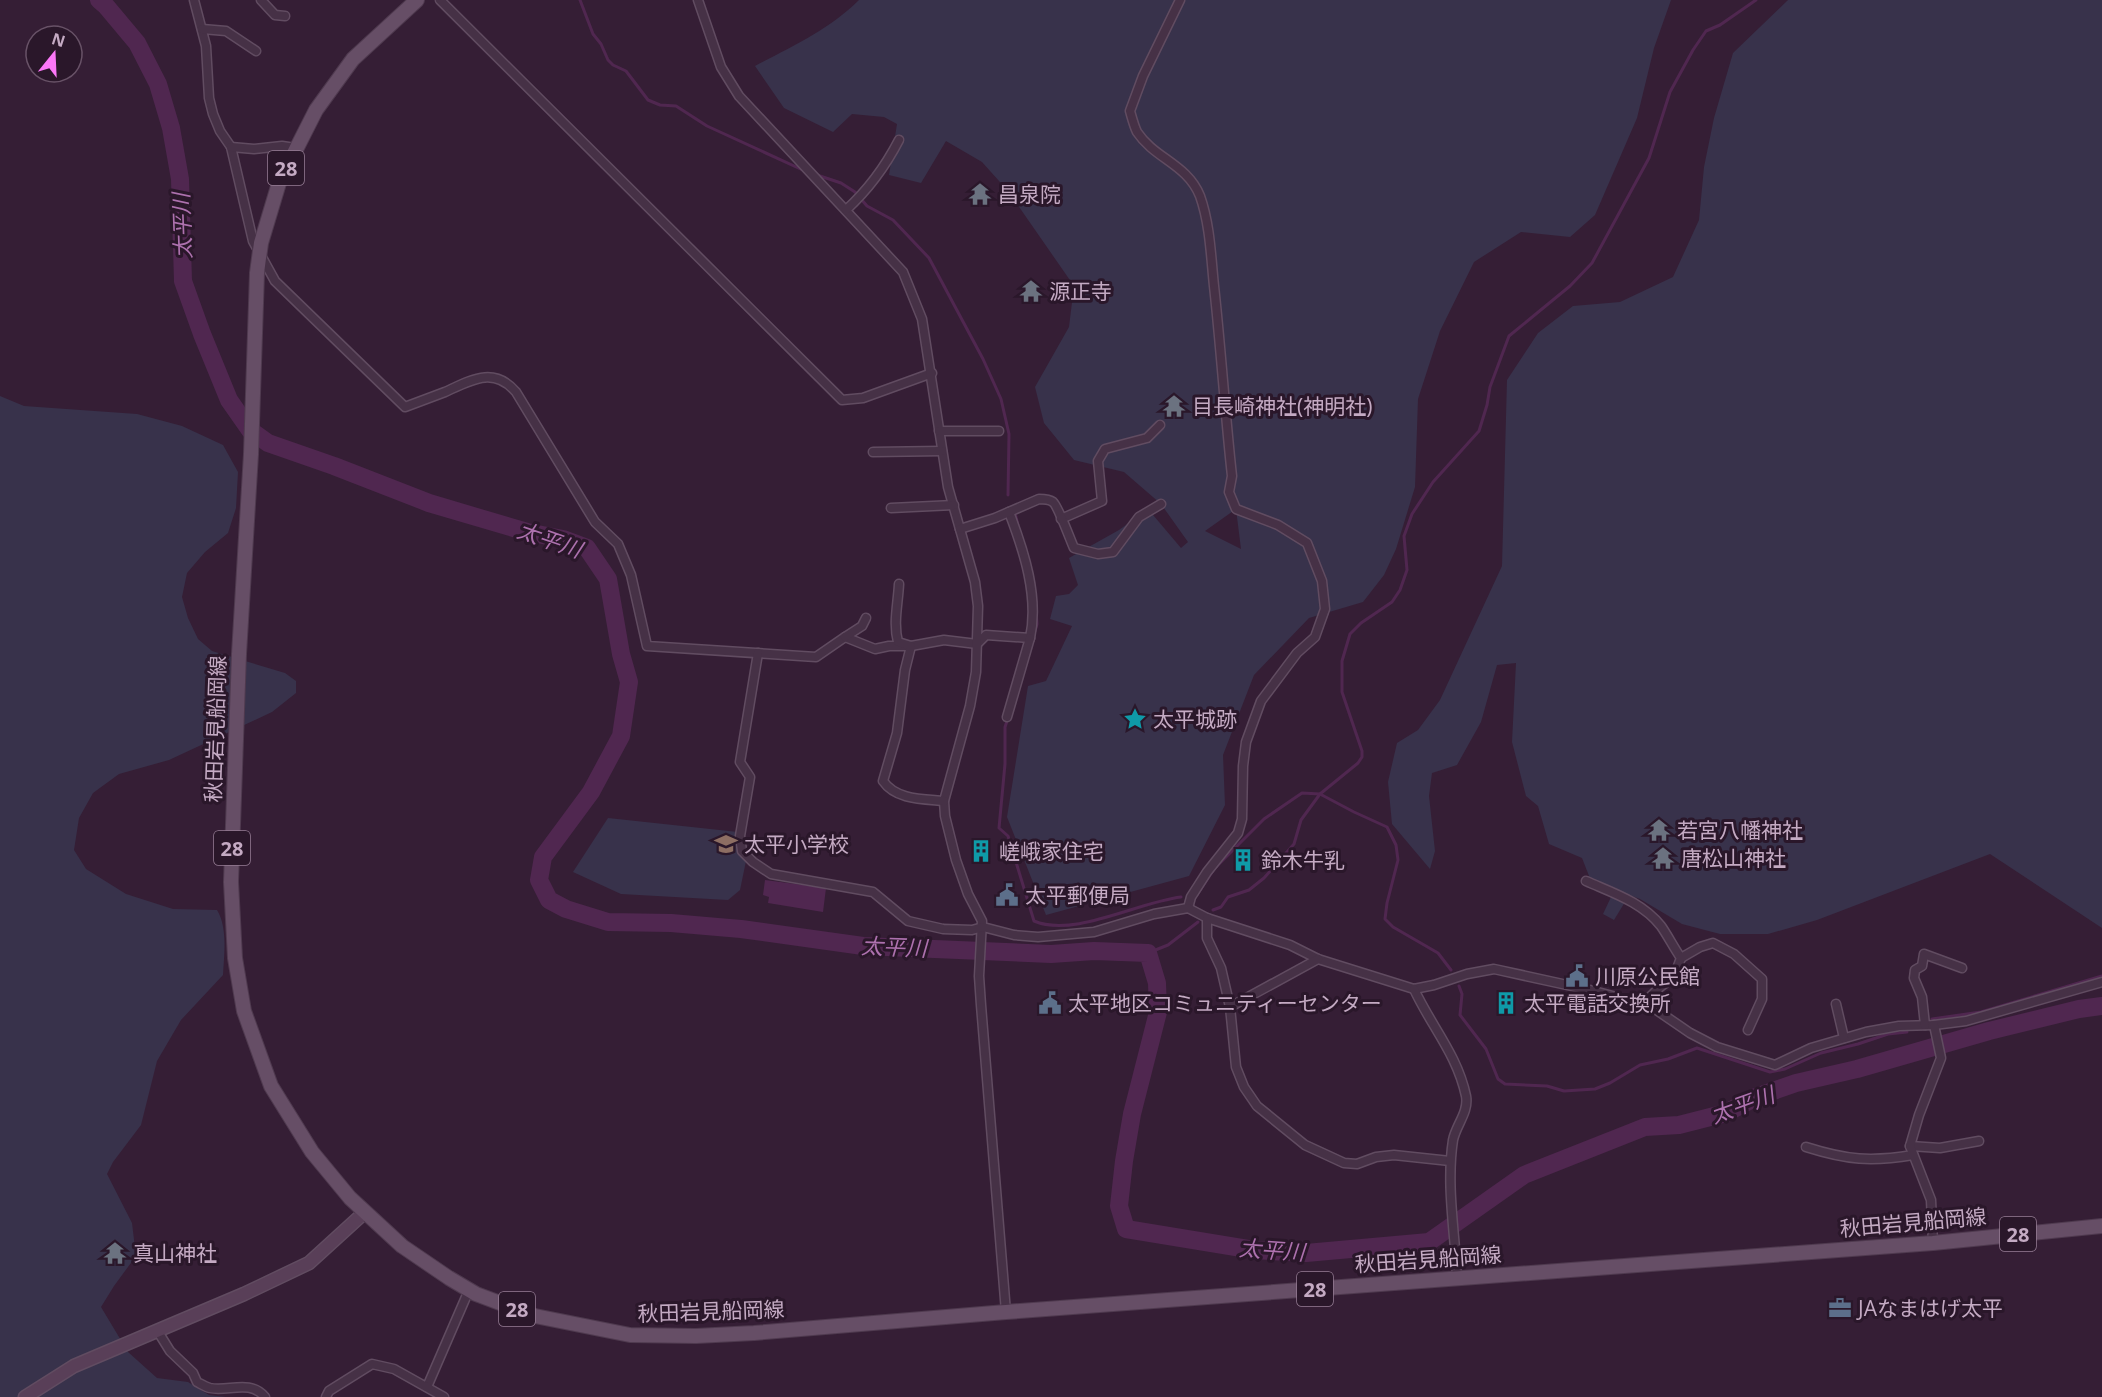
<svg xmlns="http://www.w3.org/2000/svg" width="2102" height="1397" font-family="'Open Sans','Noto Sans JP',sans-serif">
<rect width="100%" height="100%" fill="#351e35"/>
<!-- green -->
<g fill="#38324b" fill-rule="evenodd">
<path d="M 859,0 L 1671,0 L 1654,48 L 1637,118 L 1595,215 L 1570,237 L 1521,232 L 1474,262 L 1440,331 L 1418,399 L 1415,487 L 1396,549 L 1384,575 L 1363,602 L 1309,618 L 1254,675 L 1223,755 L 1225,805 L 1189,876 L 1046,915 L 1007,817 L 1028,686 L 1046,681 L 1072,626 L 1050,619 L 1056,596 L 1069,594 L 1078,585 L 1069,558 L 1119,530 L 1148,509 L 1181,548 L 1188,542 L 1161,504 L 1124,472 L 1074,460 L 1044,423 L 1035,387 L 1069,327 L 1074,286 L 1008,191 L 982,162 L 946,141 L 921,183 L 889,175 L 897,124 L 884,117 L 852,114 L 833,132 L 784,108 L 755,66 C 791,47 830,29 859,0 ZM 1236,509 L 1241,549 L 1205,531 Z"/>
<path d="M 1788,0 L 2102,0 L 2102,928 L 1990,854 L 1817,920 L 1768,934 L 1720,934 L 1682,924 L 1640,899 L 1591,881 L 1582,858 L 1549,844 L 1538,806 L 1526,796 L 1512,742 L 1516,663 L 1497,665 L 1481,722 L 1457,765 L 1432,773 L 1429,796 L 1435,851 L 1430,869 L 1392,824 L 1388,782 L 1397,743 L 1418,730 L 1440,700 L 1502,566 L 1507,380 L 1538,333 L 1573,306 L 1620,302 L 1673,277 L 1699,220 L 1704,167 L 1714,118 L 1733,53 Z"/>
<path d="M 0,396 L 24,406 L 137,414 L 182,426 L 223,445 L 238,472 L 236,508 L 228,533 L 205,552 L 187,573 L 182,597 L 188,618 L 198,639 L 212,651 L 285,673 L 296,681 L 296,693 L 272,712 L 169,760 L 119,774 L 93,793 L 79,818 L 74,850 L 86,869 L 126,894 L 173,909 L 217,910 C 228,928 224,955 223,975 L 181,1020 L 157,1061 L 141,1125 L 113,1162 L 107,1174 L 132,1223 L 136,1256 L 114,1286 L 101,1307 L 128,1352 L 157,1378 L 188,1382 L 209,1395 L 226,1397 L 0,1397 Z"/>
<path d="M 608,818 L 738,832 L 746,861 L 740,890 L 728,900 L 621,894 L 573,872 Z"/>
<path d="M 1612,895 L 1625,902 L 1614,920 L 1603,914 Z"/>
</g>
<!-- water -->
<path fill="#502750" d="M 765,880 L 826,888 L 823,912 L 768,903 L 769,897 L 763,895 Z"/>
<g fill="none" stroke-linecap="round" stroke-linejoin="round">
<!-- stream -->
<g stroke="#502750" stroke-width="3">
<path d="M 580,0 L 593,34 L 601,44 L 608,60 L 613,65 L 626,71 L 648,100 L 660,105 L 676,106 L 707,126 L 805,171"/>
<path d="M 817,175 L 841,183 L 855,192 L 867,206 L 893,220 L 929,258 L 983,359 L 1001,399 L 1009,434 L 1008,495"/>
<path d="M 1015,513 L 1018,525"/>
<path d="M 1035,631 L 1037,624 L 1036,611"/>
<path d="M 1008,718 L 1005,727 L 1005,764 L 999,828 L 1008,836 L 1034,921 C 1074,938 1138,902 1181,897"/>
<path d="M 1197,895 L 1214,869 L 1264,819 L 1302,793 L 1320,794 L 1354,812 L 1387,827 L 1396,845 L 1398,860 L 1387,903 L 1385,919 L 1393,927 L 1438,953 L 1451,970"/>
<path d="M 1213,910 L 1221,907 L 1228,897 L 1249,890 L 1264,878 L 1294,844 L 1301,820 L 1320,794 L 1358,763 L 1362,757 L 1362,751 L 1342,692 L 1342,661 L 1350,634 L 1361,623 L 1392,602 L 1400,590 L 1407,570 L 1404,536 L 1412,514 L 1433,482 L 1479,431 L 1487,405 L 1490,387 L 1509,336 L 1570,286 L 1592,263 L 1649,158 L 1670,92 L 1693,50 L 1706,31 L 1720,25 L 1756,0"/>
<path d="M 1148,953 L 1168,945 L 1198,922"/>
<path d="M 1459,986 L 1462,994 L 1460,1015 L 1486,1049 L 1498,1079 L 1505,1084 L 1547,1086 L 1564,1091 L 1595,1089 L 1610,1083 L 1640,1065 L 1668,1059 L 1697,1048 L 1770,1072 L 1785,1069 L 1821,1053 L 1858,1044 L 1888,1034 L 1907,1032"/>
<path d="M 1932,1019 L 1981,1012 L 2102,976"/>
</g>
<!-- river -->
<path stroke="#502750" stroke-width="18" d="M 99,0 L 106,6 L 137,43 L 158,84 L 171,128 L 180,179 L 183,281 L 202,334 L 229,400 L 250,430 L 268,443 L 334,466 L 429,503 L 527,532 L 563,539 L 587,548 L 608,579 L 621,654 L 629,682 L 621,736 L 591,792 L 543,857 L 539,880 L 549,900 L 566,909 L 608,922 L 671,923 L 741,929 L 863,946 L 1051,954 L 1094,951 L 1148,953 L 1157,983 L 1158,1012 L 1132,1114 L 1124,1161 L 1119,1206 L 1126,1229 L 1254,1250 L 1306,1253 L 1429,1242 L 1524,1175 L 1645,1127 L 1679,1125 L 1726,1113 L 1756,1097 L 1796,1083 L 1857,1069 L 1989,1031 L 2079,1009 L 2102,1006"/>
<!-- street casing -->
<g stroke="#614c61" stroke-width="11">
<g id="street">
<path d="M 194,0 L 206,46 L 209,98 L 213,114 L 220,131 L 231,147 L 253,241 L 275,281 L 405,407 C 418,402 432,397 445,392 C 471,380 494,366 516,392 L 595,522 L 618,544 L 631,575 L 647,646 L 816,657 L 845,637 L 875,649 L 889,646 L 911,646 L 944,640 L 977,644 L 986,635 L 1030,638 C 1039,597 1024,551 1009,512"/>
<path d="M 261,0 L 275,15 L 285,16"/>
<path d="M 440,0 L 842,400 L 863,398 L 932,373"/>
<path d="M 698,0 L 721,67 L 739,96 L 903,272 L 922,319 L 948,487 L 975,582 L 978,606 L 976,672 L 970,706 L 944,801 L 945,816 L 956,860 L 968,894 L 982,921 L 979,976 L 981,1005 L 1006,1312"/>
<path d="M 1180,0 L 1143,76 L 1130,111 C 1132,118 1134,126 1137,132 C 1155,159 1187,164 1200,196 C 1210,224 1211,257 1214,286 C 1221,349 1225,413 1232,476 L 1229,492 L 1236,509 L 1278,525 L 1307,543 L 1322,581 L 1325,609 L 1315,637 L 1297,653 L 1261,701 L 1246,742 L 1243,766 L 1242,819 L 1238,833 L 1207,872 L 1191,897 L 1188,908"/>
<path d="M 202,29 L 226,31 L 256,51"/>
<path d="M 231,147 L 254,149 L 282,146 L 295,148"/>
<path d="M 846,210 C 869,189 885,167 899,140"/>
<path d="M 939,431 L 999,431"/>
<path d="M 873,452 L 942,451"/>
<path d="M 891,508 L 954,505"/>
<path d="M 1061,519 L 1102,501 L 1098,461 L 1105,449 L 1147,438 L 1160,425"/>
<path d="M 960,529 L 995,518 L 1039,499 C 1044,499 1049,499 1053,502 C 1058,506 1070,539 1074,548 L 1098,554 L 1113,552 L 1139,517 L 1161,504"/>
<path d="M 899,584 C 898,604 893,623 898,642 L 911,646 L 905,670 L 897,733 L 883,781 C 896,800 923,799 944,801"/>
<path d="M 845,637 L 862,626 L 866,618"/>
<path d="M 758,653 L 740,762 L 750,777 L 740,836 L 742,851 L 753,862 L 771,874 L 873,892 L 908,921 L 943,929 L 972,930 L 983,927 L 1014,935 L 1038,937 L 1094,932 L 1154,914 L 1188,908 L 1207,918 L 1290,945 L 1318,959 L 1414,989 L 1434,985 L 1467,974 L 1494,969 L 1590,990 L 1643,1004 L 1655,1009 L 1690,1033 L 1717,1047 L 1775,1065 L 1811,1048 L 1866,1032 L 1899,1026 L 1934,1025 L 1966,1021 L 2102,982"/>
<path d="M 1007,717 L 1030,638"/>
<path d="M 1586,881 C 1613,893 1642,902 1661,926 C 1668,936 1674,948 1681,958 L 1674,977 L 1660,987 L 1643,1004"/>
<path d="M 1207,918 L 1207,938 L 1221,968 L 1230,1007 L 1236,1067 L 1244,1087 L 1257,1106 L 1305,1145 L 1344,1163 L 1357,1164 L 1376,1157 L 1394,1155 L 1450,1161"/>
<path d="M 1681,958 L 1700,947 L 1713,943 L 1734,954 L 1762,979 L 1762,999 L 1748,1030"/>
<path d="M 1414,989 C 1431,1026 1457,1054 1466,1096 C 1469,1112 1456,1125 1453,1140 C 1446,1185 1455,1232 1457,1278"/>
<path d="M 1836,1004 L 1844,1038"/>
<path d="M 1230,1007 L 1318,959"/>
<path d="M 1925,1025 L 1922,997 L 1914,978 L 1915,970 L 1922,966 L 1924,954 L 1962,968"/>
<path d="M 1910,1146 L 1940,1148 L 1979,1141"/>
<path d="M 1806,1147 C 1847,1160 1871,1162 1913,1155"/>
<path d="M 1933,1243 L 1931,1200 L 1910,1146 L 1919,1115 L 1941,1058 L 1934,1025"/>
<path d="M 157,1330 L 170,1351 L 193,1373 L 197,1382 C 201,1384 206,1387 210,1388 C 228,1392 250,1379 265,1397"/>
<path d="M 427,1387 L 469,1290"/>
<path d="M 326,1397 L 329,1391 L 372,1364 L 394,1369 L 444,1397"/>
</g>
</g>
<!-- secondary casing -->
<g stroke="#614c61" stroke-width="15">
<path id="secondary" d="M 25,1397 L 74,1366 L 244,1294 L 309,1263 L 365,1212"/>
</g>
<!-- primary casing -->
<g stroke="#4f3a4f" stroke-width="16">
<path id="primary" d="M 417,0 L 353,59 L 316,110 L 279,183 L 261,243 L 257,273 L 251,454 L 239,654 L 231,882 L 235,958 L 244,1011 L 271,1086 L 312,1152 L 350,1198 L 402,1246 L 449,1278 L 476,1294 L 535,1316 L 630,1335 L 696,1336 L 754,1333 L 1006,1312 L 1933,1243 L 2102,1226"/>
</g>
<!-- street -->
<use href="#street" stroke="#463146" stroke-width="8"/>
<!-- secondary -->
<use href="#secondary" stroke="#593f58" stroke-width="12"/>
<!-- primary -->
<use href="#primary" stroke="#664e66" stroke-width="14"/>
</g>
<!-- icons -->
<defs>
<g id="temple-bare" transform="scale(1.8)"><path d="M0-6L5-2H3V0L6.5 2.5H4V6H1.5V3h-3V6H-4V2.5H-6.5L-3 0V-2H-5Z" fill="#6b7280" stroke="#2a172a" stroke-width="2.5" paint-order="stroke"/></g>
<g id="sight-bare" transform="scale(1.8)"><path d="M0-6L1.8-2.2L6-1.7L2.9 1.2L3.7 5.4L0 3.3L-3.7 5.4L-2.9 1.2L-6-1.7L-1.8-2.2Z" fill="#0f9aa8" stroke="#2a172a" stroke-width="2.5" paint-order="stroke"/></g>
<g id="school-bare" transform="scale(1.8)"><path d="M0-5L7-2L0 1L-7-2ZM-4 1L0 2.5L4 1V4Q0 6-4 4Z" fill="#8d6e63" stroke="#2a172a" stroke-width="2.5" paint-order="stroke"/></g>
<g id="building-bare" transform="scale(1.8)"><path d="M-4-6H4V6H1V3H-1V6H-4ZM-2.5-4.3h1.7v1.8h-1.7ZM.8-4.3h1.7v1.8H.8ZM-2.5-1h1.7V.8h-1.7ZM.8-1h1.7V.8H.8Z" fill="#0f9aa8" stroke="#2a172a" stroke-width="2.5" paint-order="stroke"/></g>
<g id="civic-bare" transform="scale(1.8)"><path d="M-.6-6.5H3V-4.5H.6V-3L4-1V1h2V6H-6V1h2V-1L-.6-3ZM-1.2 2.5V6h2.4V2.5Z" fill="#5c6f8a" stroke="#2a172a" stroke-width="2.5" paint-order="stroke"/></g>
<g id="office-bare" transform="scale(1.8)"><path d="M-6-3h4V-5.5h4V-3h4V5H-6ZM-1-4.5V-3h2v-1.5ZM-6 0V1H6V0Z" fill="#5c6f8a" stroke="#2a172a" stroke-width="2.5" paint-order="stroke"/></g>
</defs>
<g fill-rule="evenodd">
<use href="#temple-bare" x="980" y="194"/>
<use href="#temple-bare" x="1031" y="291"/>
<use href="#temple-bare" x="1174" y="406"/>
<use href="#sight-bare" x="1135" y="719"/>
<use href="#temple-bare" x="1659" y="830"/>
<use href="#school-bare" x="726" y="844"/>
<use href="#building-bare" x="981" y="851"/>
<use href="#temple-bare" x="1663" y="858"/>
<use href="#building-bare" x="1243" y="860"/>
<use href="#civic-bare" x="1007" y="895"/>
<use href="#civic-bare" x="1577" y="976"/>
<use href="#civic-bare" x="1050" y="1003"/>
<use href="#building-bare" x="1506" y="1003"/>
<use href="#temple-bare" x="115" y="1253"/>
<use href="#office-bare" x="1840" y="1308"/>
</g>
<g text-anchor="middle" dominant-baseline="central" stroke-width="6" stroke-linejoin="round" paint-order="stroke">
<!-- shield labels -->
<g fill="#2a172a" stroke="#967e95" stroke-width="1.5">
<rect x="268" y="151" width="36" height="34" rx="4.5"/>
<rect x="214" y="831" width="36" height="34" rx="4.5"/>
<rect x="2000" y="1217" width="36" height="34" rx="4.5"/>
<rect x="1297" y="1272" width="36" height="34" rx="4.5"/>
<rect x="499" y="1292" width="36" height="34" rx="4.5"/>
</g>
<g font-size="20" font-weight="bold" fill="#c4aac3">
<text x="286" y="168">28</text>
<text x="232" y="848">28</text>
<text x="2018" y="1234">28</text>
<text x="1315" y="1289">28</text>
<text x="517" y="1309">28</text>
</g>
<!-- poi labels -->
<g font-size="21" fill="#c4aac3" stroke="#2a172a" text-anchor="start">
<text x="998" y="194">昌泉院</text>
<text x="1049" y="291">源正寺</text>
<text x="1192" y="406">目長崎神社(神明社)</text>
<text x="1153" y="719">太平城跡</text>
<text x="1677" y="830">若宮八幡神社</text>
<text x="744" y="844">太平小学校</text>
<text x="999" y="851">嵯峨家住宅</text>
<text x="1681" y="858">唐松山神社</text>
<text x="1261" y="860">鈴木牛乳</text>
<text x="1025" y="895">太平郵便局</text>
<text x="1595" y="976">川原公民館</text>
<text x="1068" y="1003">太平地区コミュニティーセンター</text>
<text x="1524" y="1003">太平電話交換所</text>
<text x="133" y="1253">真山神社</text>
<text x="1858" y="1308">JAなまはげ太平</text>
</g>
<!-- street labels -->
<g font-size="21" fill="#c4aac3" stroke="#2a172a">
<text transform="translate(215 729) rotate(-88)">秋田岩見船岡線</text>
<text transform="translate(1913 1222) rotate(-5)">秋田岩見船岡線</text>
<text transform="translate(1428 1259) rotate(-4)">秋田岩見船岡線</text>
<text transform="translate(711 1311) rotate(-2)">秋田岩見船岡線</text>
</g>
<!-- water labels -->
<g font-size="22" font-style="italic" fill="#ad71ae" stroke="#2a172a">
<text transform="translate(181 226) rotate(-92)">太平川</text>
<text transform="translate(550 539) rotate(19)">太平川</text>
<text transform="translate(894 946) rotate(2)">太平川</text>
<text transform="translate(1742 1104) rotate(-20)">太平川</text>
<text transform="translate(1272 1249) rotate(4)">太平川</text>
</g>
</g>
<!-- north arrow -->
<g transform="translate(54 54) rotate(18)"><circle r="28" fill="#2a172a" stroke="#685267" stroke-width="1.5"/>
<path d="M0-4.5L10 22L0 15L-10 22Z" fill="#fc77f8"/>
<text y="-9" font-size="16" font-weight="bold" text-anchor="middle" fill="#c4aac3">N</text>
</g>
</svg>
